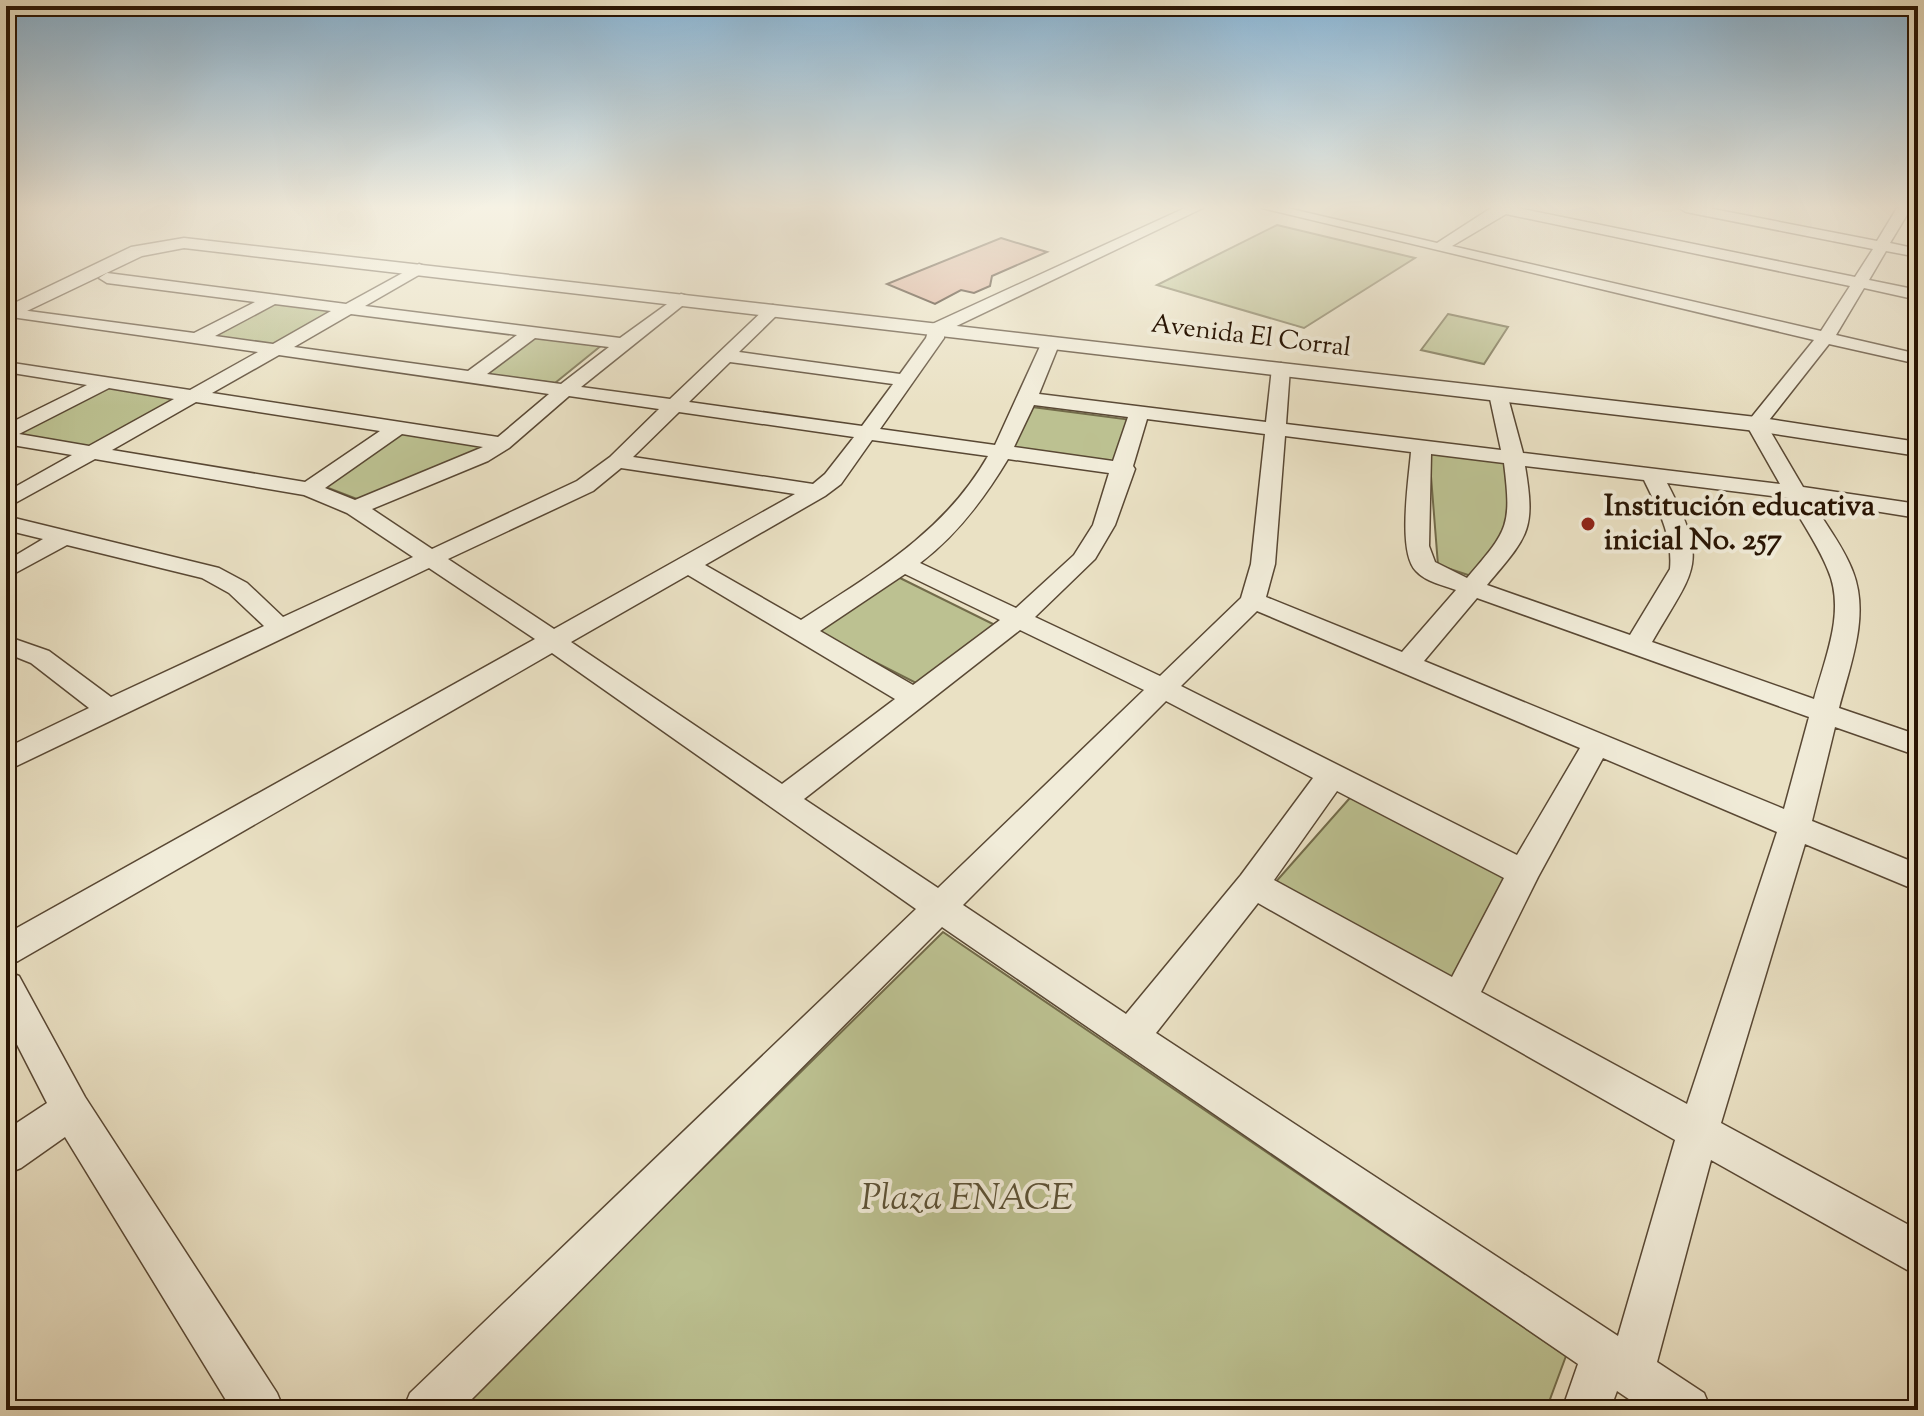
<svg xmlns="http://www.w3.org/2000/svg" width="1924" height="1416" font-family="'Sorts Mill Goudy',serif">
<rect width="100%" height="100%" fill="#eae1c4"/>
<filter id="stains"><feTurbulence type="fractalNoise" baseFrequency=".0025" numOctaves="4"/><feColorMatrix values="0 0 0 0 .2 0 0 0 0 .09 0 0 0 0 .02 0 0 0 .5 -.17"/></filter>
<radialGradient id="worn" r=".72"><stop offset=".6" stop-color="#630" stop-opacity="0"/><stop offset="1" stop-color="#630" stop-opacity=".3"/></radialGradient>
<!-- green -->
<g fill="#bcc191" stroke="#726b4a" stroke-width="2">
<path d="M 1277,225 L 1415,258 L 1304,328 L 1157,285 Z"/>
<path d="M 275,302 L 343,311 L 279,347 L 204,337 Z"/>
<path d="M 1448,314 L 1508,327 L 1484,364 L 1421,350 Z"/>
<path d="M 536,337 L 602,345 L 555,383 L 485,374 Z"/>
<path d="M 107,386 L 184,398 L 96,448 L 10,435 Z"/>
<path d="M 1032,407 L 1132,420 L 1121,463 L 1010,447 Z"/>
<path d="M 401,432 L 492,445 L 362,501 L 323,486 Z"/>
<path d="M 1429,451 L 1506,460 L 1513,502 L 1507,538 L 1471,576 L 1438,565 Z"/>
<path d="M 896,576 L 997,626 L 920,685 L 814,631 Z"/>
<path d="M 1356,791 L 1518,867 L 1454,984 L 1273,885 Z"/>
<path d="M 943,932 L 1566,1356 L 1546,1410 L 457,1410 Z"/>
</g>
<!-- building -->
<path fill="#d7a791" stroke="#291504" stroke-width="2" d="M 1001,238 L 1047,252 L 992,276 L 990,286 L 974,293 L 961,290 L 935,304 L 887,284 Z"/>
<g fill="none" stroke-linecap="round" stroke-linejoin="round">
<!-- minor casing -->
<g stroke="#594834" stroke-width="3">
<g id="minor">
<path d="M 1185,208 L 1203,208 L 944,332 L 944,338 L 880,429 L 995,445 L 1042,342 L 1051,337 L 1060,342 L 1039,394 L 1266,422 L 1272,368 L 1281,363 L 1290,368 L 1286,424 L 1501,450 L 1489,394 L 1498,388 L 1507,394 L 1523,453 L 1780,484 L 1746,424 L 1814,340 L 1262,208 L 1287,208 L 1437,243 L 1491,208 L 1518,208 L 1855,277 L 1873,249 L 1686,212 L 1679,208 L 1708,208 L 1877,241 L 1897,208 L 1911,208 L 1890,243 L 1918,249 L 1918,257 L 1886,251 L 1869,280 L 1918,290 L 1918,300 L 1864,288 L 1836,335 L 1918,354 L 1918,364 L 1829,344 L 1766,424 L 1803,487 L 1918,504 L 1918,518 L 1812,501 C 1825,524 1844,547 1853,572 C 1870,616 1850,665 1839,708 L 1918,735 L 1918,756 L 1835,727 L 1812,821 L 1918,864 L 1918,891 L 1805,844 L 1721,1123 L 1918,1230 L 1918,1276 L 1711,1160 L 1657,1362 L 1704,1393 L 1711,1410 L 1645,1410 L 1617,1391 L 1610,1410 L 1562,1410 L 1578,1364 L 942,927 L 461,1410 L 403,1410 L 410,1393 L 916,909 L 552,653 L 18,961 L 6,966 L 6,934 L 535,639 L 429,568 L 6,771 L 6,748 L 89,708 L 31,663 L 6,653 L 6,636 L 49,651 L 111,697 L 264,626 L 229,593 L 202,578 L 67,545 L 6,578 L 6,561 L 43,539 L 6,530 L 6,516 L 219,568 L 247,583 L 283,617 L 413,557 L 347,513 L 304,495 L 95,459 L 6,508 L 6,492 L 72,455 L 6,444 L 6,425 L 87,385 L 6,372 L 6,362 L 190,390 L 258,352 L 11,317 L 6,316 L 6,308 L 194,333 L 255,302 L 107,283 L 99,278 L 107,273 L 346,304 L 419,264 L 424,266 L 424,272 L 365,306 L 620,338 L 681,294 L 687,296 L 687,302 L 581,387 L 670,399 L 767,307 L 773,305 L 781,310 L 779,313 L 739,352 L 900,374 L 926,338 L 930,325 ZM 1506,214 L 1850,286 L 1821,331 L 1452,246 ZM 275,304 L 331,311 L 273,344 L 215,336 ZM 351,314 L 517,335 L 468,371 L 294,347 ZM 535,338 L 609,347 L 561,384 L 487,374 ZM 279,355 L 549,394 L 498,437 L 212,393 ZM 730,362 L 893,384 L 862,426 L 689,402 ZM 109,388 L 174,399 L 89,446 L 19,434 ZM 569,396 L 659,409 L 610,457 L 577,481 L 432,549 L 372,509 L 488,461 L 509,448 ZM 196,402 L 380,431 L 305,482 L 112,450 ZM 1034,405 L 1128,417 L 1113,461 L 1014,447 ZM 679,412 L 854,437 L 825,474 L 813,484 L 633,457 ZM 1147,419 L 1265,434 L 1251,564 L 1241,598 L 1160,676 L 1035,617 L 1095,559 L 1115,525 L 1135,469 L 1133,466 ZM 402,434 L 483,447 L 355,500 L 325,488 ZM 1285,436 L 1411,452 C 1409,478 1397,552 1416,571 C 1426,582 1443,585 1456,590 L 1402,652 L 1266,597 L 1275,564 ZM 872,440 L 988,456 C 944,533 873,573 801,620 L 705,565 L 825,496 L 841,484 ZM 1431,454 L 1504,463 C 1512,527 1508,530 1467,578 L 1435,562 L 1429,546 ZM 1008,459 L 1109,473 L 1093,525 L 1074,555 L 1016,608 L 920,563 C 957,535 984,499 1008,459 ZM 1525,466 L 1644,480 C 1658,509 1673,536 1670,569 L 1630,635 L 1487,585 C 1528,536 1536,531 1525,466 ZM 621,468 L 795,494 L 554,629 L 448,559 L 593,491 ZM 1667,483 L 1788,498 C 1801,521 1818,545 1828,570 C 1846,611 1825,658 1814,699 L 1652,642 C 1695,567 1710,566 1667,483 ZM 905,574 L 1000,620 L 913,685 L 820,631 ZM 688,575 L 895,699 L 782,784 L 571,642 ZM 1477,598 L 1809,717 L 1784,809 L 1424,661 ZM 1257,611 L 1580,748 L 1517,855 L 1181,686 ZM 1020,630 L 1144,690 L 938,888 L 804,799 ZM 1166,701 L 1313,778 L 1241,875 L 1126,1014 L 963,905 ZM 1603,758 L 1777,832 L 1687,1104 L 1481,992 L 1538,877 ZM 1337,791 L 1504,878 L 1452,977 L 1274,880 ZM 1258,903 L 1675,1140 L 1618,1336 L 1156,1033 Z"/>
<path d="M 6,971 L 19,976 L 85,1097 L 277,1393 L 284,1410 L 232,1410 L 65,1137 L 21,1168 L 6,1174 L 6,1130 L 47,1103 L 6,1023 Z"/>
</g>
</g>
<!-- tertiary casing -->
<g stroke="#594834" stroke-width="3">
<path id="tertiary" d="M 184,238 L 1756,417 L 1918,442 L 1918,456 L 1756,431 L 184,248 L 142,256 L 6,321 L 6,307 L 131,247 Z"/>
</g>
<!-- minor -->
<use href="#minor" fill="#f1ecd9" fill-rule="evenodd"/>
<!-- tertiary -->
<use href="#tertiary" fill="#f1ecd9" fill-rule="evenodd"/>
</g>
<!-- sky -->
<linearGradient id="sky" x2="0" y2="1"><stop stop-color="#8ab7d8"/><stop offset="0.51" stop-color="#f6f2e4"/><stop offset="1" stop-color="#f6f2e4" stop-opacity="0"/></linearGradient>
<rect width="1924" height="406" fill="url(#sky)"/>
<!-- markers -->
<circle fill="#8f2418" stroke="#f1ecd9" stroke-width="3" cx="1588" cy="524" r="8"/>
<g text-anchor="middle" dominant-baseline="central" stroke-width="8" stroke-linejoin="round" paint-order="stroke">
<!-- far-street labels -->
<g font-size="26" fill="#291504" stroke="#f1ecd9">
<text transform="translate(1251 337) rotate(7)">Avenida El Corral</text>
</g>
<!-- poi labels -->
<g font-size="30" font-weight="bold" fill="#291504" stroke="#f1ecd9" text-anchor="start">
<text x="1604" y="507">Institución educativa<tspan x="1604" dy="34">inicial No. 257</tspan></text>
</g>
<!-- near-park labels -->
<g font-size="36" font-style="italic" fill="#5c5135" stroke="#f1ecd9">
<text x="967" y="1200">Plaza ENACE</text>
</g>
</g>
<!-- margin -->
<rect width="1924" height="1416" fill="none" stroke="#eae1c4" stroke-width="32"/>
<rect x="8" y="8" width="1908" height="1400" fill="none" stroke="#291504" stroke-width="4"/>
<rect x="16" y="16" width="1892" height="1384" fill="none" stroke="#291504" stroke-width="2"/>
<rect width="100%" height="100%" filter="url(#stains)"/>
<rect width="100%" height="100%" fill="url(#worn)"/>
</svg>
